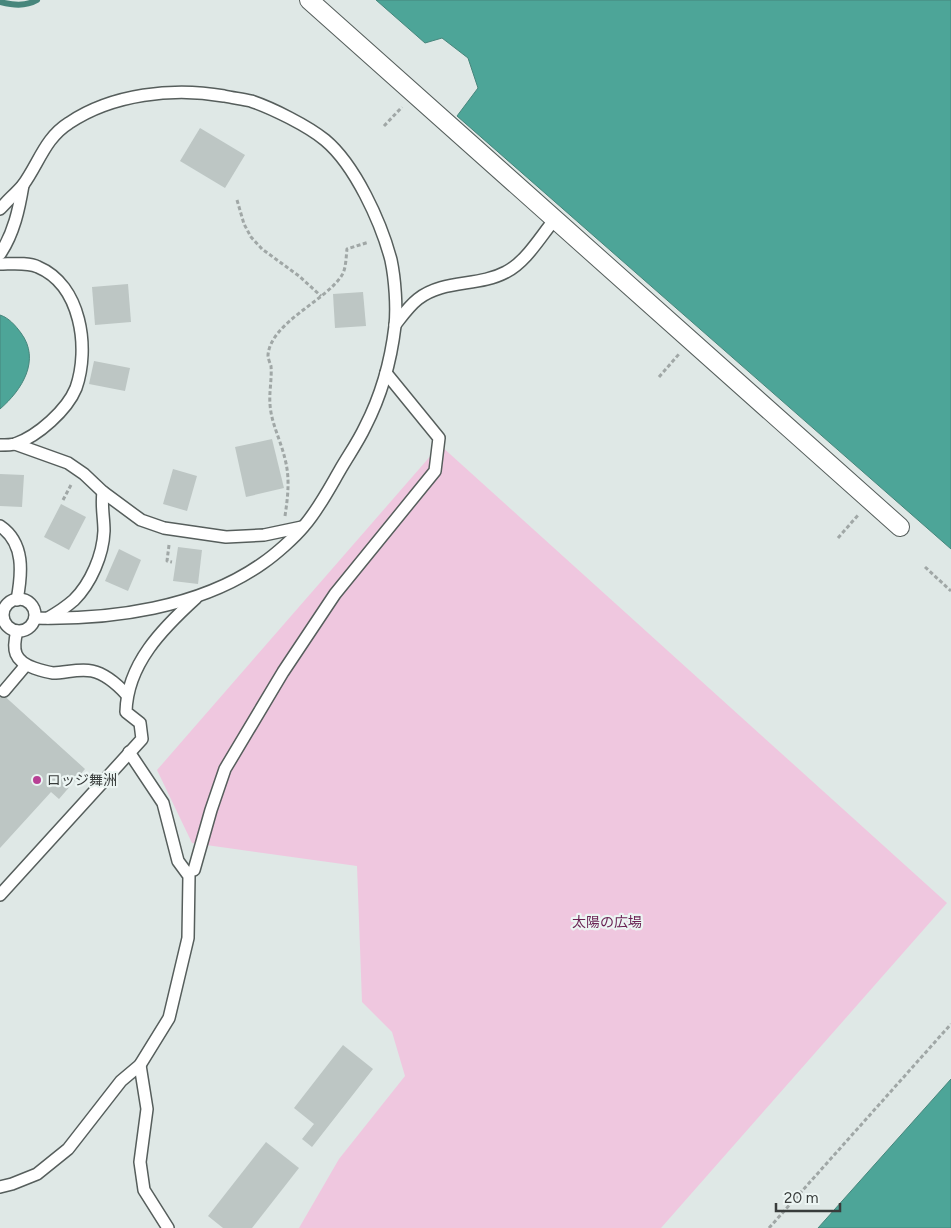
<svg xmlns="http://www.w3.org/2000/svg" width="951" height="1228" font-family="Figtree,'Noto Sans JP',sans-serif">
<rect width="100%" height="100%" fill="#dfe8e6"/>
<!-- green -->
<path fill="#efc7df" d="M 440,445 L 947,903 L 661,1228 L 299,1228 L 339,1159 L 405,1076 L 392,1032 L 362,1002 L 357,866 L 192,843 L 157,770 Z"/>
<!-- water -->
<g fill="#4da598" stroke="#47867c">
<path d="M 376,0 L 951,0 L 951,549 L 457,116 L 478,88 L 468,58 L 442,38 L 425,43 Z"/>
<path d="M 0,315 C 9,318 15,325 21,333 C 41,360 22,390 0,409 Z"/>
<path d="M 951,1079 L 951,1228 L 818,1228 Z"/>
</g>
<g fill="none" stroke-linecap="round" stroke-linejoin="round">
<!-- stream -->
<path stroke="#47867c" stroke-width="6" d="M 0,2 C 12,5 25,7 37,0"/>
</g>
<!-- building -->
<g fill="#bdc6c4">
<path d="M 200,128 L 245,155 L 225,188 L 180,161 Z"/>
<path d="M 128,284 L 131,322 L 95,325 L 92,287 Z"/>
<path d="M 363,292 L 366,326 L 335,328 L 333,294 Z"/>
<path d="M 94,361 L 130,368 L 125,391 L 89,384 Z"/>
<path d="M 272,439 L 284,488 L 246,497 L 235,447 Z"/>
<path d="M 173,469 L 197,476 L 187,511 L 163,504 Z"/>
<path d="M 0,474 L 24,475 L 22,507 L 0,506 Z"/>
<path d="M 61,504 L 86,517 L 69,550 L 44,537 Z"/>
<path d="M 178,547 L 202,550 L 198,584 L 173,581 Z"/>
<path d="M 119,549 L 141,560 L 128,591 L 105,581 Z"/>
<path d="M 0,692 L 85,769 L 59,799 L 51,792 L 0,848 Z"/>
<path d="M 343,1045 L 373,1069 L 312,1147 L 302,1139 L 314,1124 L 294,1108 Z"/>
<path d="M 266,1142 L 299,1168 L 252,1228 L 223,1228 L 208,1216 Z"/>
</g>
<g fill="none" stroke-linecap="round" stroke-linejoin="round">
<!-- service casing -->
<g stroke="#565e5c" stroke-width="14">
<g id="service">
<path d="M 0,209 C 7,201 16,193 23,185 C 39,163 45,138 69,123 C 112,94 173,87 224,96 C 233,98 243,99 251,101 C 272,108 308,126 325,140 C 355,165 381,222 391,260 C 395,279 397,307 395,326 C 391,360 381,396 365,427 C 358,442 348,456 340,470 C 329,489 318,510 304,526 C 294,538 276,554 263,563 C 200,608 110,620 35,618"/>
<path d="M 0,254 C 14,233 19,209 23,185"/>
<path d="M 0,264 C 11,264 28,262 38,267 C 81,285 90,348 76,388 C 67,410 38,436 15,444 C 11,445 5,445 0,445"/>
<path d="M 395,325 C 402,316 409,306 418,299 C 444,279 478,287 506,272 C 526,262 540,237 555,219"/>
<path d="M 15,444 L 68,463 L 84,474 L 103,492 L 141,520 L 164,528 L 226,537 L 264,535 L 302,527"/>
<path d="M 0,526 C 25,543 22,573 17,600"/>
<circle cx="19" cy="615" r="16"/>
<path d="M 48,618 C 57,613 66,607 74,600 C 91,583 103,555 104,531 C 104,517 101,506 103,492"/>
<path d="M 17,631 C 12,650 14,661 34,668 C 40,670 46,672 53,673 C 66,673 79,668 92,671 C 106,674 117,684 127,695"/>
<path d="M 4,691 L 26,665"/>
<path d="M 194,870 L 211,810 L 225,769 L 283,672 L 335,594 L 435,471 L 439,438 L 386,373"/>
<path d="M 0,895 L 142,739 L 140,723 L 126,712 C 127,664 163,628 196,598"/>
<path d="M 140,1065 L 147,1109 L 140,1162 L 144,1190 L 168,1228"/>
<path d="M 0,1187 L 12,1184 L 37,1174 L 68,1149 L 121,1081 L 140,1065 L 169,1018 L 188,938 L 189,876 L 178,861 L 163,803 L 129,752"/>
</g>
</g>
<!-- pedestrian casing -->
<g stroke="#565e5c" stroke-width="20">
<path id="pedestrian" d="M 309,0 L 900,527"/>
</g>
<!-- path -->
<g stroke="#a0a7a6" stroke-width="3" stroke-dasharray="4 2.5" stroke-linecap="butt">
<path d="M 384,126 L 402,107"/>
<path d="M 237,200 L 244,224 L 251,237 L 262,249 L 299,276 L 321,296"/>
<path d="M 659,377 L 679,354"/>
<path d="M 63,500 L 72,483"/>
<path d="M 285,516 C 288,496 290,478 285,459 C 281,441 271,423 270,404 C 269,392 272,379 271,366 C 270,363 268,359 268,355 C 271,322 326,301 342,275 C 346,269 346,257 347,249 L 369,242"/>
<path d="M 838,538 L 859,514"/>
<path d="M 169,545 L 167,561 L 172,562"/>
<path d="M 925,567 L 951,591"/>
<path d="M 769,1228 L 951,1024"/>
</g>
<!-- service -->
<use href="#service" stroke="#fff" stroke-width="11"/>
<!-- pedestrian -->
<use href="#pedestrian" stroke="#fff" stroke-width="18"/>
</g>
<!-- markers -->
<circle fill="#b84095" stroke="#ecf5f3" stroke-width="2" cx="37" cy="780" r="5"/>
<g text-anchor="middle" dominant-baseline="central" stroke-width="4.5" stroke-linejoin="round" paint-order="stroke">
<!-- poi labels -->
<g font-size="14" fill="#383c3b" stroke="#ecf5f3" text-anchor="start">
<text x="47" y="780">ロッジ舞洲</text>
</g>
<!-- park labels -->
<g font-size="14" fill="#6a2354" stroke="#ecf5f3">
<text x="607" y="922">太陽の広場</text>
</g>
</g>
<!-- scale -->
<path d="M776 1203v8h64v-8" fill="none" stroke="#383c3b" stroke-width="2.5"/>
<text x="784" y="1203" font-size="15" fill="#383c3b" stroke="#ecf5f3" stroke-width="4" paint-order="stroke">20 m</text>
</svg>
